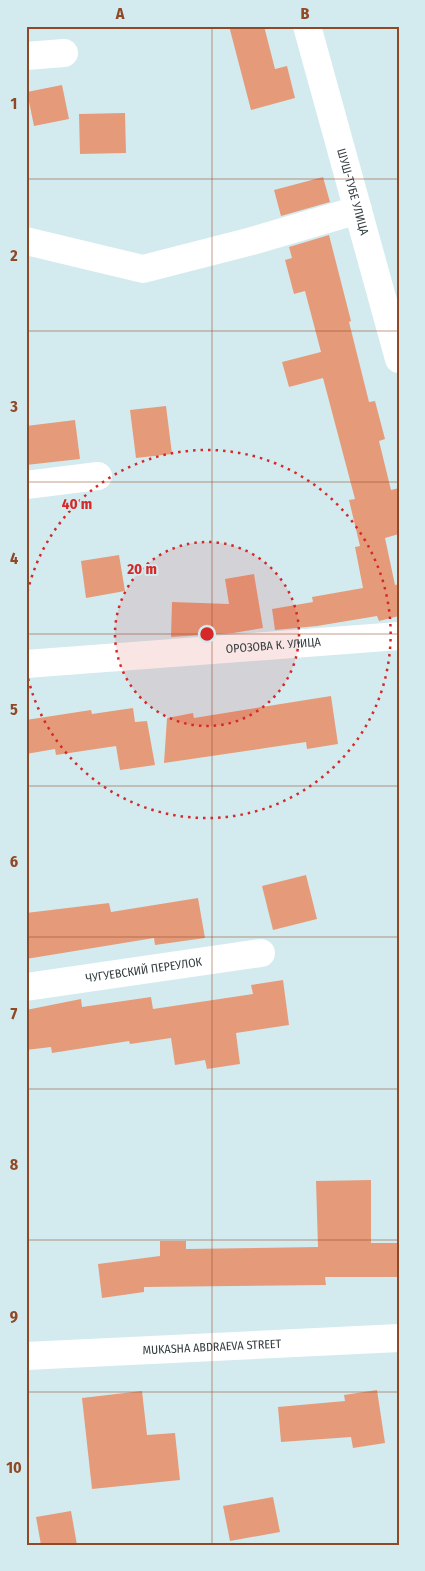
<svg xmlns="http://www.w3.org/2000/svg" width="425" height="1571" font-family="'Fira Sans Condensed',sans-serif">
<rect width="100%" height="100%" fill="#d3ebef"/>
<!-- building -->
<g fill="#e59b7a">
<path d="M 229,26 L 264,26 L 275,69 L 287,66 L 295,98 L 251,110 Z"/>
<path d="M 62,85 L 69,119 L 34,126 L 27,92 Z"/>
<path d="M 125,113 L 126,153 L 80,154 L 79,114 Z"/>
<path d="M 323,177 L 330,202 L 281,216 L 274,190 Z"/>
<path d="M 329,235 L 351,321 L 349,322 L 369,402 L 375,401 L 385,439 L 379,441 L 391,490 L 399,488 L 399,534 L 385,538 L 395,585 L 399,584 L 399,616 L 379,621 L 377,616 L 317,626 L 275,630 L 272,609 L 313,602 L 312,597 L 363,588 L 355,547 L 360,546 L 349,500 L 355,499 L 323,378 L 289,387 L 282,362 L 321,352 L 305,291 L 294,294 L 285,260 L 292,258 L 289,247 Z"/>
<path d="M 166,406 L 172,454 L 136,458 L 130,410 Z"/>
<path d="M 75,420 L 80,459 L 26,465 L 26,426 Z"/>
<path d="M 119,555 L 125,591 L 86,598 L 81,561 Z"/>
<path d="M 254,574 L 263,628 L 233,633 L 171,637 L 172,602 L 229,604 L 225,579 Z"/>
<path d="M 331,696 L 338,744 L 307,749 L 306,742 L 164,763 L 167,718 L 193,713 L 194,718 Z"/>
<path d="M 133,708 L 135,722 L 147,721 L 155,765 L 120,770 L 116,746 L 56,755 L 55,749 L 26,754 L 26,720 L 91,710 L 92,714 Z"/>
<path d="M 306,875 L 317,919 L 273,930 L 262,886 Z"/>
<path d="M 198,898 L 205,938 L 155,945 L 154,938 L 26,959 L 26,913 L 109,903 L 111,912 Z"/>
<path d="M 283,980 L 289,1025 L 236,1033 L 240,1064 L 207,1069 L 205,1060 L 175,1065 L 171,1038 L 130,1044 L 129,1041 L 52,1053 L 51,1047 L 26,1050 L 26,1010 L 81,999 L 82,1007 L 151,997 L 153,1009 L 253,994 L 251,985 Z"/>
<path d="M 371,1180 L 371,1243 L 399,1243 L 399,1277 L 325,1277 L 326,1285 L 144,1287 L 144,1292 L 102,1298 L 98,1264 L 160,1256 L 160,1241 L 186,1241 L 186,1249 L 318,1247 L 316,1181 Z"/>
<path d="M 377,1390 L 385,1443 L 353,1448 L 351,1437 L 281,1442 L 278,1407 L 345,1401 L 344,1395 Z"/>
<path d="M 142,1391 L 147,1435 L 175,1433 L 180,1480 L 92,1489 L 82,1398 Z"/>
<path d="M 273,1497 L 280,1532 L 230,1541 L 223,1506 Z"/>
<path d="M 71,1511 L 77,1545 L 41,1545 L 36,1517 Z"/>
</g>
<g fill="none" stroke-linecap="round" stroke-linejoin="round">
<!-- street -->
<g stroke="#fff" stroke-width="28">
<path id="s1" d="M 307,26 L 399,359"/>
<path d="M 26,56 L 64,53"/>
<path d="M 26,241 L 143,269 L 252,241 L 358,210"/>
<path d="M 26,485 L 98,476"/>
<path id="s2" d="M 26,664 L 399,636"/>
<path id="s3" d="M 26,987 L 261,953"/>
<path id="s4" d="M 26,1356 L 399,1338"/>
</g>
</g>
<!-- grid -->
<path fill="none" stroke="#904825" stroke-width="1" stroke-opacity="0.55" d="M 212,26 L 212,1545M 26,179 L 399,179M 26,331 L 399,331M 26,482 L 399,482M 26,634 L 399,634M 26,786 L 399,786M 26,937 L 399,937M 26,1089 L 399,1089M 26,1240 L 399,1240M 26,1392 L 399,1392"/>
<!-- distance rings -->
<circle cx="207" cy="634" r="92" fill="#d62828" fill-opacity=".12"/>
<g fill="none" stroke="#d62828" stroke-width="2.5" stroke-dasharray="2.5 5">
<circle cx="207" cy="634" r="92"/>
<path d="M26 599A184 184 0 1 1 26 669"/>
</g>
<g text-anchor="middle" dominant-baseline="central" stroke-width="4" stroke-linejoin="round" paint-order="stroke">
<!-- street labels -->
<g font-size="12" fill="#353e40" stroke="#d3ebef">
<text stroke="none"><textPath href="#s1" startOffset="172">ШУШ-ТУБЕ УЛИЦА</textPath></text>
<text stroke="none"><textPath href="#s2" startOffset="248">ОРОЗОВА К. УЛИЦА</textPath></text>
<text stroke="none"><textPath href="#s3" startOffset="119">ЧУГУЕВСКИЙ ПЕРЕУЛОК</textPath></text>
<text stroke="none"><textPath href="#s4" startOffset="186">MUKASHA ABDRAEVA STREET</textPath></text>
</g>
</g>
<circle cx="207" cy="634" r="8" fill="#d62828" stroke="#d3ebef" stroke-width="2.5"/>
<g font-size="15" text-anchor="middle" font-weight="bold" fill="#d62828" stroke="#d3ebef" stroke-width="4" stroke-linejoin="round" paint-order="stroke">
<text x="77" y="509">40 m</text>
<text x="142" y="574">20 m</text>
</g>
<!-- border -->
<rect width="425" height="1571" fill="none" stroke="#d3ebef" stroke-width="55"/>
<rect x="28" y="28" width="370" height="1516" fill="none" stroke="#904825" stroke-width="2"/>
<g font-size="16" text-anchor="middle" font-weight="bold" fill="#904825">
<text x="120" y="19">A</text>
<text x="305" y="19">B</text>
<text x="14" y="109">1</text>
<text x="14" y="261">2</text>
<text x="14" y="412">3</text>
<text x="14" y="564">4</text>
<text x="14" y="715">5</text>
<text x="14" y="867">6</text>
<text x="14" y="1019">7</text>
<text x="14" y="1170">8</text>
<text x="14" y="1322">9</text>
<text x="14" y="1473">10</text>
</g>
</svg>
